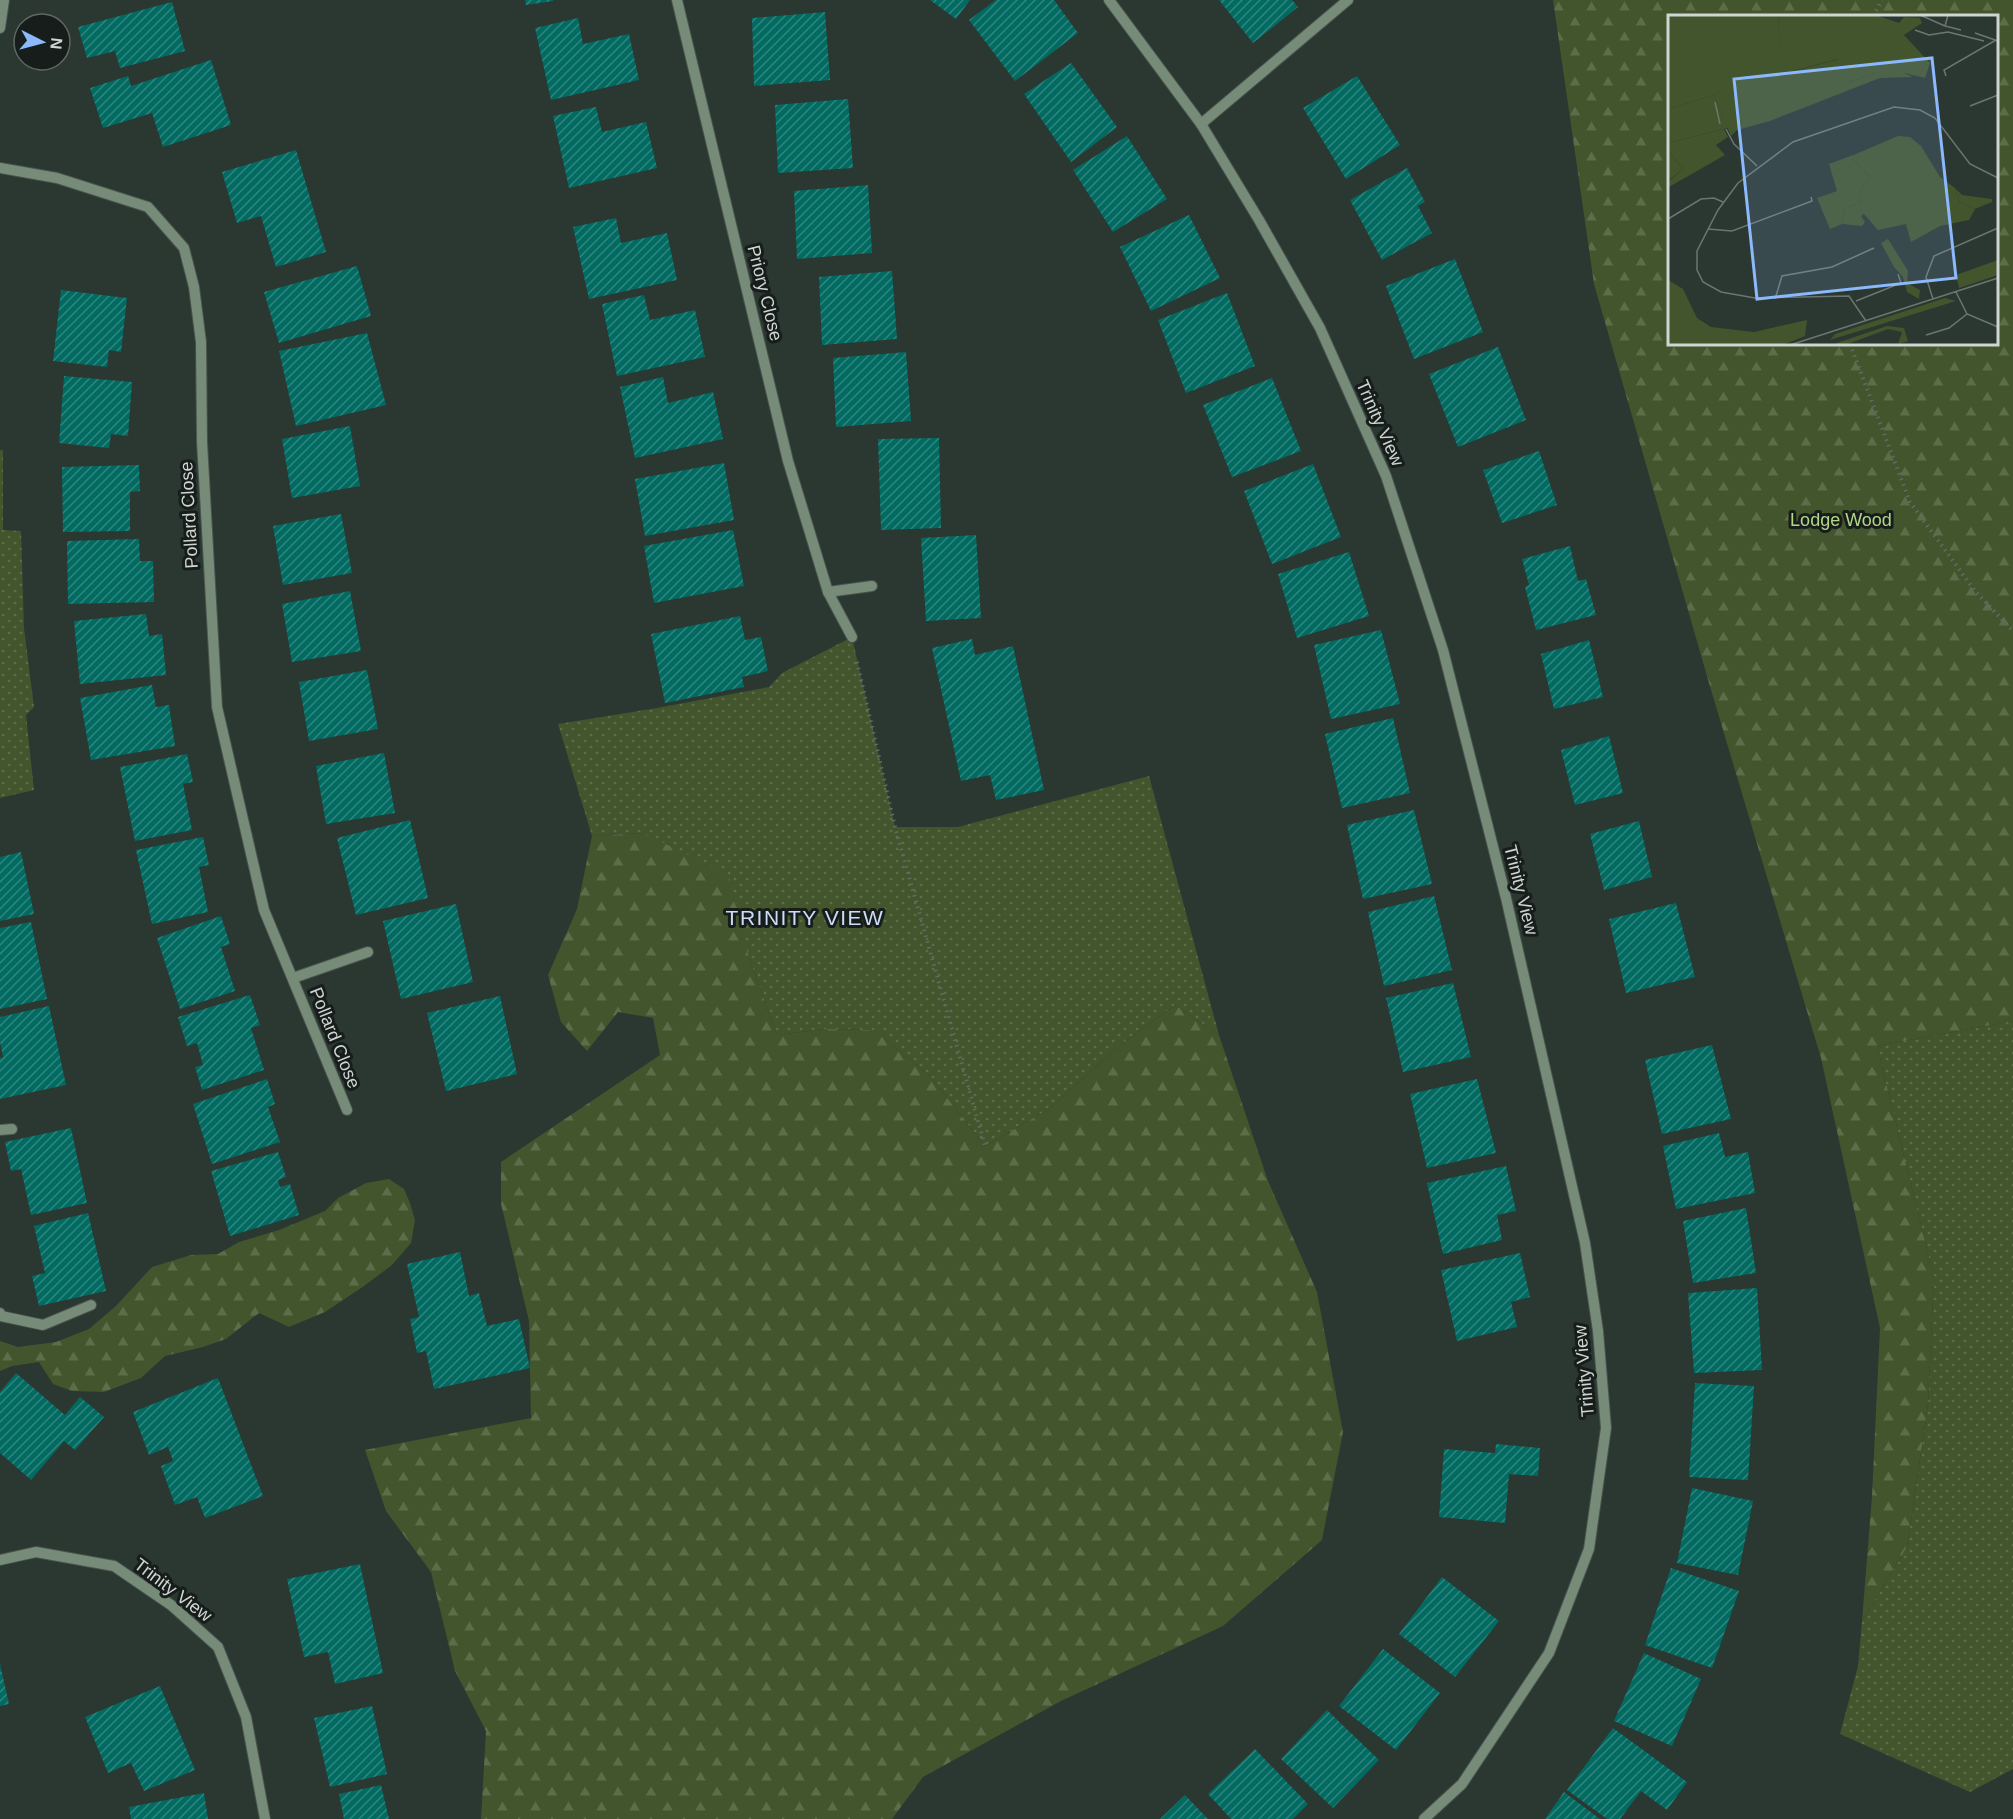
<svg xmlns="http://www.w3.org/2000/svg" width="2013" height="1819" font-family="Arial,sans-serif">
<defs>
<pattern id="grass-dots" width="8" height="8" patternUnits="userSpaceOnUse" patternTransform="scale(1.5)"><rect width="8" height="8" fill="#42552c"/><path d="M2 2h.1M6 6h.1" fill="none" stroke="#5c6d4a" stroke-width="1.8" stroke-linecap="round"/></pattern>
<pattern id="forest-firs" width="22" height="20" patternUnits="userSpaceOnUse" patternTransform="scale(1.5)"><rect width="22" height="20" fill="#42552c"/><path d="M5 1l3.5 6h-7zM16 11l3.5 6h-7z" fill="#5c6d4a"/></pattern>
<pattern id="building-hatch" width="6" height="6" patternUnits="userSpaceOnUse" patternTransform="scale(1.5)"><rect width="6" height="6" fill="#016a61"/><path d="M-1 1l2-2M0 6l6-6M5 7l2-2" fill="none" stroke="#31857e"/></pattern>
</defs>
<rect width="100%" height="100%" fill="#2b3731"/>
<!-- grass -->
<g fill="url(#grass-dots)">
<path d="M 0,450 L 3,450 L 3,530 L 21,531 L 24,628 L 34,707 L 26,715 L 34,790 L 0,798 Z"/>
<path d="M 852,637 L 895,827 L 958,827 L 1149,776 L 1219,1035 L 1175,1005 L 1119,1046 L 1049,1109 L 985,1146 L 930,1076 L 874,1030 L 824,1029 L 777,1035 L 749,958 L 643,833 L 592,836 L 558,724 L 657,708 L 769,687 L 782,673 Z"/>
<path d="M 2013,1021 L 2013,1769 L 1970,1792 L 1840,1734 L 1858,1666 L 1862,1621 L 1907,1547 L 1928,1404 L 1934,1278 L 1877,1046 Z"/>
</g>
<!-- forest -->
<g fill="url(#forest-firs)" fill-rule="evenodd">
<path d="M 1553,0 L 2013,0 L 2013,1021 L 1877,1046 L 1934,1278 L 1928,1404 L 1907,1547 L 1862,1621 L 1872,1496 L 1880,1328 L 1821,1058 L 1709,683 L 1594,284 ZM 1670,16 L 1996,16 L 1996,344 L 1670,344 Z"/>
<path d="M 643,833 L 729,875 L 749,958 L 777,1035 L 824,1029 L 874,1030 L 930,1076 L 985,1146 L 1049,1109 L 1119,1046 L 1175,1005 L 1219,1035 L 1268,1181 L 1317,1292 L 1343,1432 L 1322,1540 L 1223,1626 L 1061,1701 L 923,1777 L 892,1819 L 481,1819 L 486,1731 L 455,1671 L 431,1572 L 386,1511 L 365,1450 L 531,1418 L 529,1321 L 501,1204 L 501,1162 L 660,1055 L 653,1018 L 618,1012 L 587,1051 L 561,1022 L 548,975 L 577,909 L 592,836 Z"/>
<path d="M 389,1179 L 404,1189 L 410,1203 L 415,1220 L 411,1243 L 392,1265 L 364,1286 L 325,1312 L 289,1327 L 259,1313 L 226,1339 L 203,1347 L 165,1356 L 141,1378 L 104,1392 L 72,1391 L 53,1384 L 39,1362 L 12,1366 L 0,1371 L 0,1341 L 18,1347 L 56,1342 L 89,1329 L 116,1306 L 152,1267 L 191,1255 L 218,1254 L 239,1242 L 279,1230 L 325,1211 L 338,1198 L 366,1183 Z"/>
</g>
<!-- building -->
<g fill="url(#building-hatch)">
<path d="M 525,0 L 553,0 L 553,1 L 526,5 Z"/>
<path d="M 930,0 L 970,0 L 956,19 Z"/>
<path d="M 996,0 L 1054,0 L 1078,33 L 1015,81 L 969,20 Z"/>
<path d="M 1219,0 L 1292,0 L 1298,7 L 1253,43 Z"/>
<path d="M 172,2 L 185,51 L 120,68 L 115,51 L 87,58 L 78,27 Z"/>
<path d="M 825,12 L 830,80 L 754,86 L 752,18 Z"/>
<path d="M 578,18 L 583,44 L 629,34 L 639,80 L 551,100 L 535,28 Z"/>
<path d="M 211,60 L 231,125 L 163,147 L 152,113 L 103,128 L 90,88 L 128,76 L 131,86 Z"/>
<path d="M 1071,63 L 1117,127 L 1071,162 L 1024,94 Z"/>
<path d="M 1357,76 L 1400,145 L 1346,179 L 1303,108 Z"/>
<path d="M 848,99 L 853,168 L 778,173 L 775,105 Z"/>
<path d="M 596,107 L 602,132 L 646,122 L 657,168 L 569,188 L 553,116 Z"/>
<path d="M 1127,136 L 1167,199 L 1113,232 L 1073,170 Z"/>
<path d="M 296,150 L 326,252 L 276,267 L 261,216 L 237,223 L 222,172 Z"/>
<path d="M 1407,168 L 1425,202 L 1418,206 L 1432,233 L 1382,260 L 1350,200 Z"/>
<path d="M 868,185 L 872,253 L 797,259 L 794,191 Z"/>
<path d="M 1189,215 L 1220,278 L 1151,311 L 1120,247 Z"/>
<path d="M 616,218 L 621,243 L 667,233 L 677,280 L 589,299 L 573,227 Z"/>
<path d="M 1455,259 L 1483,332 L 1414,359 L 1386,286 Z"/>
<path d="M 357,266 L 371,316 L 279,343 L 264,292 Z"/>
<path d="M 892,271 L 897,339 L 822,345 L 819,277 Z"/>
<path d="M 61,290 L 127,298 L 121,352 L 109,350 L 107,367 L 53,361 Z"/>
<path d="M 1227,293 L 1255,366 L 1186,393 L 1158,320 Z"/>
<path d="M 644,295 L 650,320 L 695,310 L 705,357 L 617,376 L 602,304 Z"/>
<path d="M 367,333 L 386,405 L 296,426 L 279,351 Z"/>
<path d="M 1498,347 L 1526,420 L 1458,447 L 1429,374 Z"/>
<path d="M 906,352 L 911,421 L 836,427 L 833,358 Z"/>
<path d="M 64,376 L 132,382 L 128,436 L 111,434 L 109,448 L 59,443 Z"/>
<path d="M 663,377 L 668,403 L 713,392 L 723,439 L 635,458 L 620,387 Z"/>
<path d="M 1272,378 L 1301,451 L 1232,477 L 1203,405 Z"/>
<path d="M 350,426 L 360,486 L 292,498 L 282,439 Z"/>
<path d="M 939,438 L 941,528 L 881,530 L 878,439 Z"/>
<path d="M 1539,451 L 1557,505 L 1502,523 L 1483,470 Z"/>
<path d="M 724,463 L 734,520 L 645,536 L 635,479 Z"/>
<path d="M 1313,464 L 1341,537 L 1272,564 L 1244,491 Z"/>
<path d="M 139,465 L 140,491 L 130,492 L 130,531 L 63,532 L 62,467 Z"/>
<path d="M 341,514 L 352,573 L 283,585 L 273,526 Z"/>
<path d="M 733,530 L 744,586 L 654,603 L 644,546 Z"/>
<path d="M 976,535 L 981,618 L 926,621 L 921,538 Z"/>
<path d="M 139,539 L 140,561 L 153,561 L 154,602 L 68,604 L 67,541 Z"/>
<path d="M 1570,546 L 1578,581 L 1586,579 L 1596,615 L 1536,630 L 1525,587 L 1529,585 L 1522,559 Z"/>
<path d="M 1349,552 L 1369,616 L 1297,638 L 1278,574 Z"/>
<path d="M 350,591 L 361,651 L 292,662 L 282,604 Z"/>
<path d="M 146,614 L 149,636 L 162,634 L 166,675 L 80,684 L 74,621 Z"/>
<path d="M 740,616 L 745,640 L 761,637 L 768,671 L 742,677 L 744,687 L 665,703 L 651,634 Z"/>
<path d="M 1381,630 L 1400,704 L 1331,719 L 1314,645 Z"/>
<path d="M 972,639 L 975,655 L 1013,646 L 1044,790 L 996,800 L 990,775 L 961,781 L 932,648 Z"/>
<path d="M 1589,640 L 1603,697 L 1554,709 L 1541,654 Z"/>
<path d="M 367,670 L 378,729 L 309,741 L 299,682 Z"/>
<path d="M 152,685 L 156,707 L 169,705 L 175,746 L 91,760 L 80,698 Z"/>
<path d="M 1393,718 L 1410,793 L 1342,808 L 1325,734 Z"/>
<path d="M 1609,736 L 1623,793 L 1575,805 L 1561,750 Z"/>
<path d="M 384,753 L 395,813 L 326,824 L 316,766 Z"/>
<path d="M 187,754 L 193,782 L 183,784 L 192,830 L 135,841 L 120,767 Z"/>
<path d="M 1414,810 L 1432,884 L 1363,899 L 1347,825 Z"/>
<path d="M 410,820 L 428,898 L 356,915 L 337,838 Z"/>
<path d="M 1639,821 L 1652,877 L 1604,890 L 1590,834 Z"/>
<path d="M 203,837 L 209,865 L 199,867 L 208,912 L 152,924 L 136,850 Z"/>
<path d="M 21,852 L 34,914 L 0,921 L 0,857 Z"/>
<path d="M 1434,896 L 1452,970 L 1384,986 L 1368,912 Z"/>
<path d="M 1676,903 L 1695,977 L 1626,993 L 1609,919 Z"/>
<path d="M 456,904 L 473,982 L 401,999 L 383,921 Z"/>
<path d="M 221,916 L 230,944 L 221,947 L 235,991 L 180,1009 L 157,938 Z"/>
<path d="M 31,922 L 47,999 L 0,1009 L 0,928 Z"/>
<path d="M 1453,983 L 1471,1057 L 1403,1072 L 1386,998 Z"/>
<path d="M 250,995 L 260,1025 L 251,1028 L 264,1070 L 202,1090 L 195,1067 L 203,1065 L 197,1043 L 187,1046 L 178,1017 Z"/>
<path d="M 500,996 L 517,1074 L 446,1091 L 427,1013 Z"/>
<path d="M 49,1006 L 66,1085 L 0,1099 L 0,1058 L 3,1057 L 0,1042 L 0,1017 Z"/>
<path d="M 1712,1045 L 1731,1119 L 1662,1134 L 1645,1060 Z"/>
<path d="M 267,1079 L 275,1104 L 268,1107 L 280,1142 L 212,1164 L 193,1104 Z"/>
<path d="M 1477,1079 L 1496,1153 L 1427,1168 L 1410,1094 Z"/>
<path d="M 71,1128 L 87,1203 L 31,1215 L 21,1169 L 11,1171 L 5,1142 Z"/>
<path d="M 1719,1133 L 1725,1157 L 1748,1152 L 1755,1193 L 1676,1209 L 1663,1146 Z"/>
<path d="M 278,1152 L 286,1177 L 278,1180 L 280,1187 L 290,1184 L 299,1215 L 230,1236 L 211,1171 Z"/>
<path d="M 1506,1166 L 1516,1211 L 1497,1215 L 1502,1240 L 1443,1254 L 1427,1183 Z"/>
<path d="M 1746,1208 L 1756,1273 L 1693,1283 L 1683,1221 Z"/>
<path d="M 88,1213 L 106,1291 L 39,1306 L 32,1276 L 45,1273 L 34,1226 Z"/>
<path d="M 460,1252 L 469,1296 L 479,1293 L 487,1326 L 519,1319 L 530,1368 L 434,1389 L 426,1351 L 417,1353 L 410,1319 L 419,1317 L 407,1264 Z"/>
<path d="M 1520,1253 L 1530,1297 L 1511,1302 L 1517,1327 L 1457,1341 L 1441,1270 Z"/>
<path d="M 1757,1288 L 1762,1370 L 1694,1373 L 1688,1293 Z"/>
<path d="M 16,1373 L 65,1415 L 80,1397 L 104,1417 L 75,1450 L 64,1441 L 31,1480 L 0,1453 L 0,1392 Z"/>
<path d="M 218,1378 L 263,1496 L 205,1518 L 197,1497 L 175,1505 L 161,1466 L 173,1461 L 168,1447 L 149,1455 L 133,1412 Z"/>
<path d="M 1695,1383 L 1754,1386 L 1748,1480 L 1689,1477 Z"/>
<path d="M 1496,1444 L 1540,1448 L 1538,1476 L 1509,1474 L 1505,1523 L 1439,1517 L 1444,1449 L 1495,1453 Z"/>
<path d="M 1692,1488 L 1753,1501 L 1738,1575 L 1677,1563 Z"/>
<path d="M 360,1564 L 383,1673 L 335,1684 L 328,1652 L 304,1657 L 287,1579 Z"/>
<path d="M 1671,1568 L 1739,1591 L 1712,1668 L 1645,1645 Z"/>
<path d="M 1442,1577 L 1499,1621 L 1455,1677 L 1399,1634 Z"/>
<path d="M 1383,1649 L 1440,1693 L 1396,1750 L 1339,1706 Z"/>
<path d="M 1644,1653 L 1701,1679 L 1672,1746 L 1614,1721 Z"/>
<path d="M 0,1664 L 9,1704 L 0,1706 Z"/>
<path d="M 160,1686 L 195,1770 L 144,1791 L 131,1763 L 108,1773 L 85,1717 Z"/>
<path d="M 372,1706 L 387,1774 L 330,1787 L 314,1718 Z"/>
<path d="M 1327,1710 L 1379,1760 L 1333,1808 L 1281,1759 Z"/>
<path d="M 1613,1728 L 1687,1782 L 1667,1810 L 1641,1791 L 1620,1819 L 1607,1819 L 1567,1790 Z"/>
<path d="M 1255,1749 L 1308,1804 L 1293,1819 L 1231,1819 L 1208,1794 Z"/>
<path d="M 381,1785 L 389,1819 L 344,1819 L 339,1794 Z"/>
<path d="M 1564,1792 L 1600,1819 L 1545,1819 Z"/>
<path d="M 204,1793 L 208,1819 L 131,1819 L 129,1807 Z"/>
<path d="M 1185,1795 L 1208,1819 L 1160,1819 Z"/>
</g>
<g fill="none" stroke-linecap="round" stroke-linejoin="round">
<!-- minor casing -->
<g stroke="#48534e" stroke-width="12">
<g id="minor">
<path d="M 677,0 L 788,461 L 828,592 L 872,586"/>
<path d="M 1109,0 L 1201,124 L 1259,220 L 1320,328 L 1386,476 L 1443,650 L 1506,898 L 1585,1243 L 1598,1331 L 1606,1428 L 1589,1549 L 1549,1653 L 1462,1784 L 1424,1819"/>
<path d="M 0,28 L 4,0"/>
<path d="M 1201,124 L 1348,0"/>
<path d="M 0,168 L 57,178 L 148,207 L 184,248 L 194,287 L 201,342 L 202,442 L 217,707 L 264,910 L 347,1110"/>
<path d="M 828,592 L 852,637"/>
<path d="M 293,978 L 368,952"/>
<path d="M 0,1130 L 12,1129"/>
<path d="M 0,1313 L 1,1316 L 43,1325 L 91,1305"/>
<path d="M 0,1560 L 36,1552 L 114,1566 L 171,1605 L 218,1647 L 246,1717 L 265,1819"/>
</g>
</g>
<!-- path -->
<g stroke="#616b66" stroke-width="4" stroke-dasharray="1.5 4.5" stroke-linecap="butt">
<path d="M 1873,16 L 1882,0"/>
<path d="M 1850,344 L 1910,502 L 1975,591 L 2013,631"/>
<path d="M 857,662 L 895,827 L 985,1146"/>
</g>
<!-- minor -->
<use href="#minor" stroke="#768b78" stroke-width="10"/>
</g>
<g text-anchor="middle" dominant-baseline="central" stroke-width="6" stroke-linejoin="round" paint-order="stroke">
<!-- street labels -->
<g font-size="18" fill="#ced5d2" stroke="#171d1a">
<text transform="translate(765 293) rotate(76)">Priory Close</text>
<text transform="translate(1380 423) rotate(66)">Trinity View</text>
<text transform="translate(189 515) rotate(-93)">Pollard Close</text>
<text transform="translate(1521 890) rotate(76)">Trinity View</text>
<text transform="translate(335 1038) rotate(68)">Pollard Close</text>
<text transform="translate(1584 1371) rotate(-95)">Trinity View</text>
<text transform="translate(173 1590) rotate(37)">Trinity View</text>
</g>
<!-- park labels -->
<g font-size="18" fill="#b1d787" stroke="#171d1a">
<text x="1841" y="520">Lodge Wood</text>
</g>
<!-- quarter labels -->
<g font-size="21" letter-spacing="1.5" fill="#ccdef7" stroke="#171d1a">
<text x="805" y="917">TRINITY VIEW</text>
</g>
</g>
<!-- overview -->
<g transform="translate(1668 15)">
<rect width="330" height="330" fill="#2b3731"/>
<path d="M 110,0 L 207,0 L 231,8 L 236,2 L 252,3 L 254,8 L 236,20 L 262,48 L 257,63 L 236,58 L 206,58 L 182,67 L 170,44 L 113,59 ZM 46,80 L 60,113 L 0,128 L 0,94 ZM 0,135 L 15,154 L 0,166 ZM 188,139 L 185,144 L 203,163 L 191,176 L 193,187 L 176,194 L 174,209 L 162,214 L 149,183 L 169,176 L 161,149 ZM 287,173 L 294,180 L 324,184 L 324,187 L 307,194 L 292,188 ZM 330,245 L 330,260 L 291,273 L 288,260 ZM 0,265 L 15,274 L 29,303 L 43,312 L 86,317 L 139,305 L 137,321 L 115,330 L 0,330 ZM 277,283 L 288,286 L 162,325 L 167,319 Z" fill="#42552c"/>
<path d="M 0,0 L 110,0 L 114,59 L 171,44 L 182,67 L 206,58 L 236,58 L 245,62 L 212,63 L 102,106 L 69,115 L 63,121 L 46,80 L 0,94 ZM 56,114 L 60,122 L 48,130 L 57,140 L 1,172 L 1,166 L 15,154 L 0,135 L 0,128 ZM 230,121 L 242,122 L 253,131 L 272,162 L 287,173 L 292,188 L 307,194 L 301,205 L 272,211 L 243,227 L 238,209 L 210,215 L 196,199 L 193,201 L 197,207 L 194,211 L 174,209 L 176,194 L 193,187 L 191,176 L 203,163 L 185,144 L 188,139 ZM 220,224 L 240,256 L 239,268 L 252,275 L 251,284 L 239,277 L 235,262 L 226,252 L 213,228 Z" fill="#42552c"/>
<path d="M 219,311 L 236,313 L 240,326 L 230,329 L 234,317 L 220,314 L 177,330 L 163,330 Z" fill="#42552c"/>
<path fill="none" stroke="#6c7671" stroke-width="1.5" d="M 252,0 L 277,11M 280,0 L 277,11 L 293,15M 247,15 L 261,20 L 280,17 L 316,26M 307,18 L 330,26M 278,61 L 276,55 L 328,25M 47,87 L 52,109M 302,91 L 330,80M 58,114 L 66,129 L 89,151M 0,204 L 33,184 L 46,183 L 55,187M 40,214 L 64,216 L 144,186 L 143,182M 288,277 L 299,299 L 330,312M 107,284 L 114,261 L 164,252 L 206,233M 265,284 L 258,262 L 266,241 L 330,213M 188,286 L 233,268 L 230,259M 198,306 L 181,281 L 87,283 L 53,277 L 35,267 L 29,255 L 29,236 L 50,195 L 70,168 L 125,127 L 226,92 L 252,95 L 267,103 L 302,149 L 330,163M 258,320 L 281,313 L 299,299M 122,330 L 330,263"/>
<path fill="#8cb9fc" fill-opacity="0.15" stroke="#8cb9fc" stroke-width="3" d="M 264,43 L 288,263 L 89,284 L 66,64 Z"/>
<rect width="330" height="330" fill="none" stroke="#ced5d2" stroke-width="3"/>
</g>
<!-- north arrow -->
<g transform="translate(42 42) rotate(96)"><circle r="28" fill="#171d1a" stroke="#606764" stroke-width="1.5"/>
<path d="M0-4.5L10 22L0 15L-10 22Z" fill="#8cb9fc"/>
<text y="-9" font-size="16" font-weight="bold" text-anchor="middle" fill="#ced5d2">N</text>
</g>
</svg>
